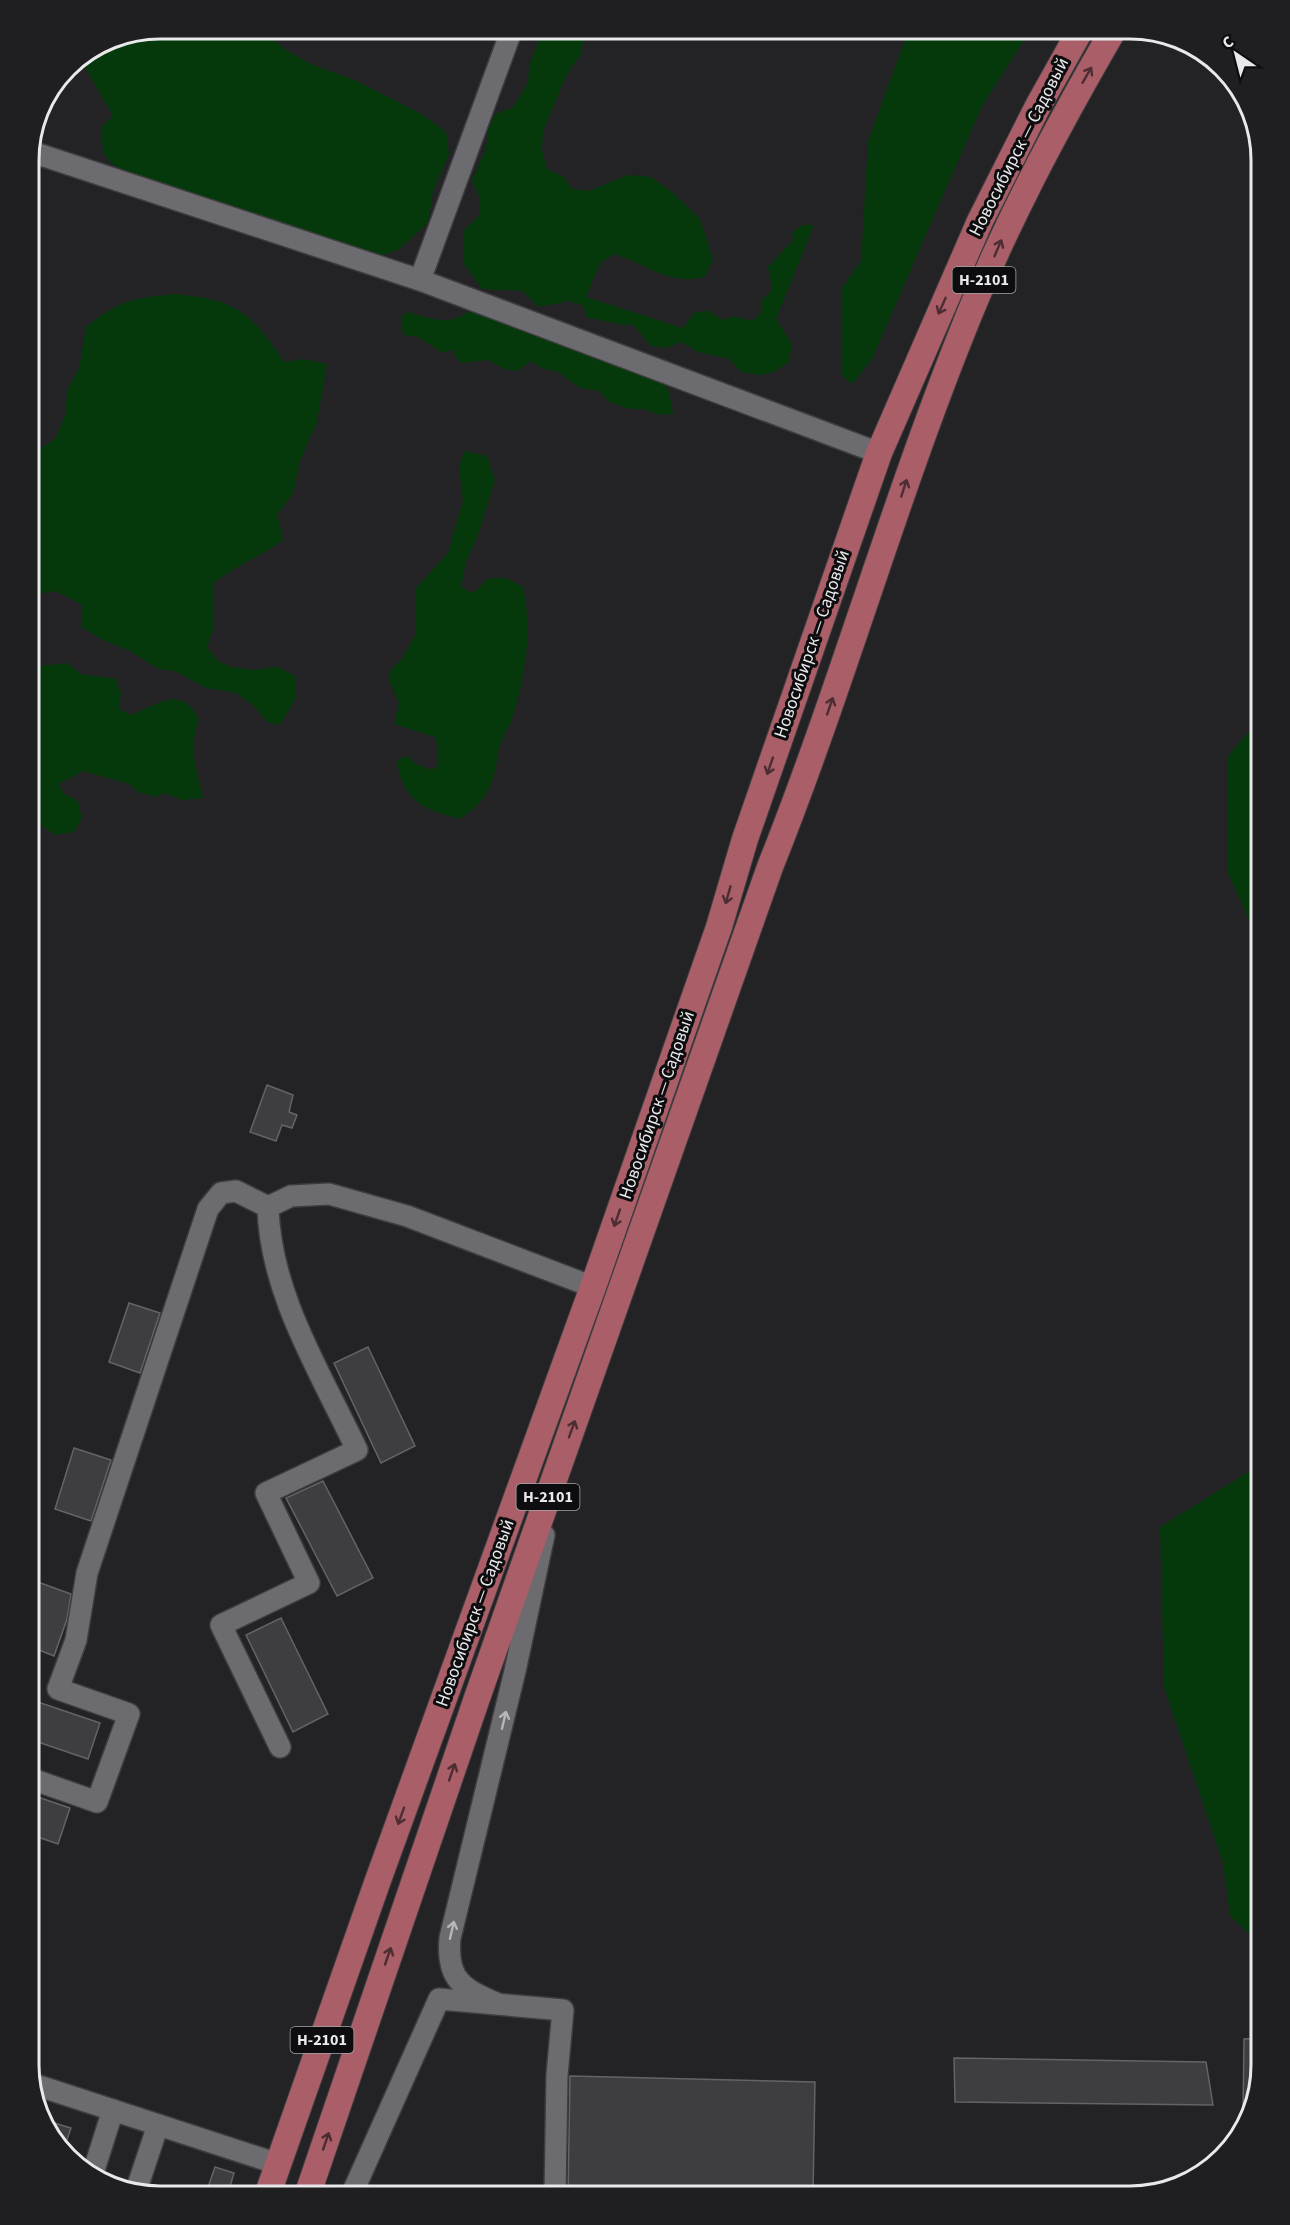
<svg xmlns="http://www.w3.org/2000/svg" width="1290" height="2225" font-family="'Source Sans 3',sans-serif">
<rect width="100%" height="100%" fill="#232326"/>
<!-- green -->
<g fill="#05390b">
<path d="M 160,29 L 271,29 L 269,37 L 289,52 L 315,66 L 355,80 L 420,113 L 446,132 L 449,154 L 433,191 L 428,223 L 398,250 L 382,255 L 282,227 L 243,210 L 137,177 L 112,164 L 103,152 L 101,127 L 113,116 L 85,67 C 110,31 119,37 160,29 Z"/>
<path d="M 543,29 L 555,29 L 553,37 L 569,29 L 585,29 L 581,54 L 567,74 L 543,131 L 542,150 L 547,169 L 564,177 L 572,189 L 589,191 L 628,175 L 651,177 L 672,192 L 700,219 L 713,259 L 705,277 C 668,286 647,264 614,254 L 600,263 L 586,297 L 683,328 L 695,312 L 708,311 L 723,320 L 734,316 L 751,321 L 760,315 L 762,300 L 772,290 L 768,267 L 793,240 L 792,232 L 803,225 L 814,225 L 776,319 L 792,344 L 789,362 L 774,372 L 758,375 L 741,372 L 729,359 L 698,352 L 682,342 L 666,348 L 651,346 L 633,325 C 617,326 603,319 587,318 L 583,306 L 569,301 L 539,307 L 522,291 L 482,289 L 464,264 L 464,230 L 480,215 L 480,198 L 472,180 L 486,149 L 488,130 L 495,114 L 512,108 L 528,83 L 529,66 Z"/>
<path d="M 909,29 L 1031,29 L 981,108 L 872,359 L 852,384 L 841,375 L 841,289 L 861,261 L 868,141 Z"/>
<path d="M 176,294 C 189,296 204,297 217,301 C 247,308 269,338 284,362 L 303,359 L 327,364 L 317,422 L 301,458 L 293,493 L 277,515 L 283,540 C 259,558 236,565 214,583 L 214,626 L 207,647 L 218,661 L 231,667 L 252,670 L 278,667 L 295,676 L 296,698 L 280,725 L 267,722 L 253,705 L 236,693 L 206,688 L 175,671 L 159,669 L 128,650 L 105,641 L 81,627 L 81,604 L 55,591 L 29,595 L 29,476 L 36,451 L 55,439 L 65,416 L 67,391 L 79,368 L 86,327 C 120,300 133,298 176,294 Z"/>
<path d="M 470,311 L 485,313 L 660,373 L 669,392 L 673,414 L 660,415 L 644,409 L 630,409 L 609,402 L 599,391 L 580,388 L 558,372 L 541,368 L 531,361 L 517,371 L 504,369 L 488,360 L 461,363 L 453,354 L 455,349 L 443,353 L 416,336 L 406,336 L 401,329 L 401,317 L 408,312 C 435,319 444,327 470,311 Z"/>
<path d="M 464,451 L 487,456 L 495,480 L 478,535 L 466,562 L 461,587 L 473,593 L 489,578 L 506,578 L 523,587 C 533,633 525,675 512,719 C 509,728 503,736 500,745 C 497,753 497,763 495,772 C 489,795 479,806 460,819 C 424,810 401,800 397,760 L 407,756 L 416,764 L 432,770 L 437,766 L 438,749 L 435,737 L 394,724 L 399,703 L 389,680 L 391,669 L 402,659 L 415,635 L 416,588 L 448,553 L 463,500 L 459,467 Z"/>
<path d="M 67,663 L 81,674 L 116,679 L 121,694 L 119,709 L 131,715 C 158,705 181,683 199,720 C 187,752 197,767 203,798 L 182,800 L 164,793 L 156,797 L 138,792 L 129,784 L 83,771 L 59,784 L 64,794 L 78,801 L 82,819 L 74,832 L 55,835 L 29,817 L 29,667 Z"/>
<path d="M 1261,717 L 1261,947 L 1228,873 L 1228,756 Z"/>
<path d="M 1261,1464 L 1261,1945 L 1230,1916 L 1223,1863 L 1164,1687 L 1160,1527 Z"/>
</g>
<!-- building -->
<g fill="#3e3e41" stroke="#646367" stroke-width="1.5">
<path d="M 267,1085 L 293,1095 L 289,1112 L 297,1115 L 292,1128 L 282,1125 L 276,1141 L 250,1132 Z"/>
<path d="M 129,1303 L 160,1313 L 140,1373 L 109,1362 Z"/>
<path d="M 368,1347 L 415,1446 L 381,1463 L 334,1363 Z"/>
<path d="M 74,1448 L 111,1460 L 91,1521 L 55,1509 Z"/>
<path d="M 323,1481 L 373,1578 L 337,1596 L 286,1498 Z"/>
<path d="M 35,1581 L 71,1594 L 67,1619 L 54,1656 L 29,1646 L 29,1600 Z"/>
<path d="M 281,1618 L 328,1714 L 293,1732 L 246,1635 Z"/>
<path d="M 29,1699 L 100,1723 L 88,1759 L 29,1739 Z"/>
<path d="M 29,1794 L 70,1808 L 58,1844 L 29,1834 Z"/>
<path d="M 1262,2038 L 1262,2065 L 1247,2113 L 1243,2112 L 1244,2039 Z"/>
<path d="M 954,2058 L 1206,2062 L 1213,2105 L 955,2102 Z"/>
<path d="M 570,2076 L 815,2082 L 813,2196 L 568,2196 Z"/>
<path d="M 41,2119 L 71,2128 L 64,2148 L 42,2123 Z"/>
<path d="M 215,2167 L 234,2173 L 227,2196 L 205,2196 Z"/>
</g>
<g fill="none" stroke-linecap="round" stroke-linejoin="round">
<!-- minor casing -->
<g stroke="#3d3d3f" stroke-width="24">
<g id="minor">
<path d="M 29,151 L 420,280 L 879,453"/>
<path d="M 420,280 L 512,29"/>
<path d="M 268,1207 C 270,1294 321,1373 357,1450 L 266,1493 L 309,1583 L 221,1625 L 280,1747"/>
<path d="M 268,1207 L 291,1196 L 329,1194 L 407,1216 L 593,1287"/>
<path d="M 29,1778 L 97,1802 L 129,1714 L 58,1689 L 76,1640 L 87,1573 L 208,1209 L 221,1193 L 236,1191 L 268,1207"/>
<path d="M 498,2004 C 463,1989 446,1980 450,1938 L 515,1671 L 544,1535"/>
<path d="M 33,2084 L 278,2164"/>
<path d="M 92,2176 L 113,2110"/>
<path d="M 136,2191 L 158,2125"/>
<path d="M 351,2196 L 439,1999 L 563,2010 L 557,2075 L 555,2196"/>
</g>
</g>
<!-- major casing -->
<g stroke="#3d3d3f" stroke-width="28">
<g id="major">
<path d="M 267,2196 L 377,1883 L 593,1287 L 719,927 L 745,839 L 879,453 L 980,221 L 1038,106 L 1081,29"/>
<path d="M 307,2196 L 477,1698 L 770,867 C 840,692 891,510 961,335 C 1003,228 1057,127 1114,29"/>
</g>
</g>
<!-- minor -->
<use href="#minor" stroke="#6c6b6f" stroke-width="21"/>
<!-- major -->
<use href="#major" stroke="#a95e68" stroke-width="26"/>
</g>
<!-- one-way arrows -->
<defs><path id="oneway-shaft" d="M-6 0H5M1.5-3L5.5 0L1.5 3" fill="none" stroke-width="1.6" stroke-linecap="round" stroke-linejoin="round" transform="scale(1.5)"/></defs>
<g stroke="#4b2d32">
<use href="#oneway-shaft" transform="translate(1087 75) rotate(-60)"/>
<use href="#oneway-shaft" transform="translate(998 248) rotate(-67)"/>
<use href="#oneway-shaft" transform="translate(942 306) rotate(114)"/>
<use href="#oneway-shaft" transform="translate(904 488) rotate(-72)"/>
<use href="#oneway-shaft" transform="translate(830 706) rotate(-71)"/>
<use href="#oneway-shaft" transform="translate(770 766) rotate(109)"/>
<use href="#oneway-shaft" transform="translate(728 895) rotate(106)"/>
<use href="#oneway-shaft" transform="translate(617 1218) rotate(109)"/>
<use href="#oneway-shaft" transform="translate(572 1429) rotate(-70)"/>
<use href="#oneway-shaft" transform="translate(452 1772) rotate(-71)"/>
<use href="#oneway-shaft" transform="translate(401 1816) rotate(110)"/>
<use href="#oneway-shaft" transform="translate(388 1956) rotate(-71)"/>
<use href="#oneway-shaft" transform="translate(326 2141) rotate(-71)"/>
</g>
<g stroke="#b7b7b9">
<use href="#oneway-shaft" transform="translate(504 1720) rotate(-77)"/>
<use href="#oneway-shaft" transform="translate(452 1930) rotate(-77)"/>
</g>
<g text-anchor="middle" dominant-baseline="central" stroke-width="6" stroke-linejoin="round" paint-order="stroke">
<!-- shield labels -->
<g fill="#0d0c0e" stroke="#a7a7a9" stroke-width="1.5">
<rect x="952.5" y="267" width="63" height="26" rx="4.5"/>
<rect x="516.5" y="1484" width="63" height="26" rx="4.5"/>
<rect x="290.5" y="2027" width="63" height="26" rx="4.5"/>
</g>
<g font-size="16" font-weight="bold" fill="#e9e9eb">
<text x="984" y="280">Н-2101</text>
<text x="548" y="1497">Н-2101</text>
<text x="322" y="2040">Н-2101</text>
</g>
<!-- street labels -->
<g font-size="18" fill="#e9e9eb" stroke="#0d0c0e">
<text transform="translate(1019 147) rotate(-63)">Новосибирск — Садовый</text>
<text transform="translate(812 644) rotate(-71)">Новосибирск — Садовый</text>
<text transform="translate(657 1105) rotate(-71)">Новосибирск — Садовый</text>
<text transform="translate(475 1613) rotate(-70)">Новосибирск — Садовый</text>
</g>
</g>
<!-- crop -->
<path d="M0 0H1290V2225H0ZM160 39H1130A121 121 0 0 1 1251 160V2065A121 121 0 0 1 1130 2186H160A121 121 0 0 1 39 2065V160A121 121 0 0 1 160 39Z" fill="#1f1e20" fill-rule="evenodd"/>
<path fill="none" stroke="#e9e9eb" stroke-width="3" d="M160 39H1130A121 121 0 0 1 1251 160V2065A121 121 0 0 1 1130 2186H160A121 121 0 0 1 39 2065V160A121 121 0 0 1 160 39Z"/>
<!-- north arrow -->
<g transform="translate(1236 54) rotate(325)" stroke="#0d0c0e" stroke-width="4.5" paint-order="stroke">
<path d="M0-4.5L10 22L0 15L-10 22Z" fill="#e9e9eb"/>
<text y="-9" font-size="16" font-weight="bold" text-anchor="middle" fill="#e9e9eb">С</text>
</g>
</svg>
